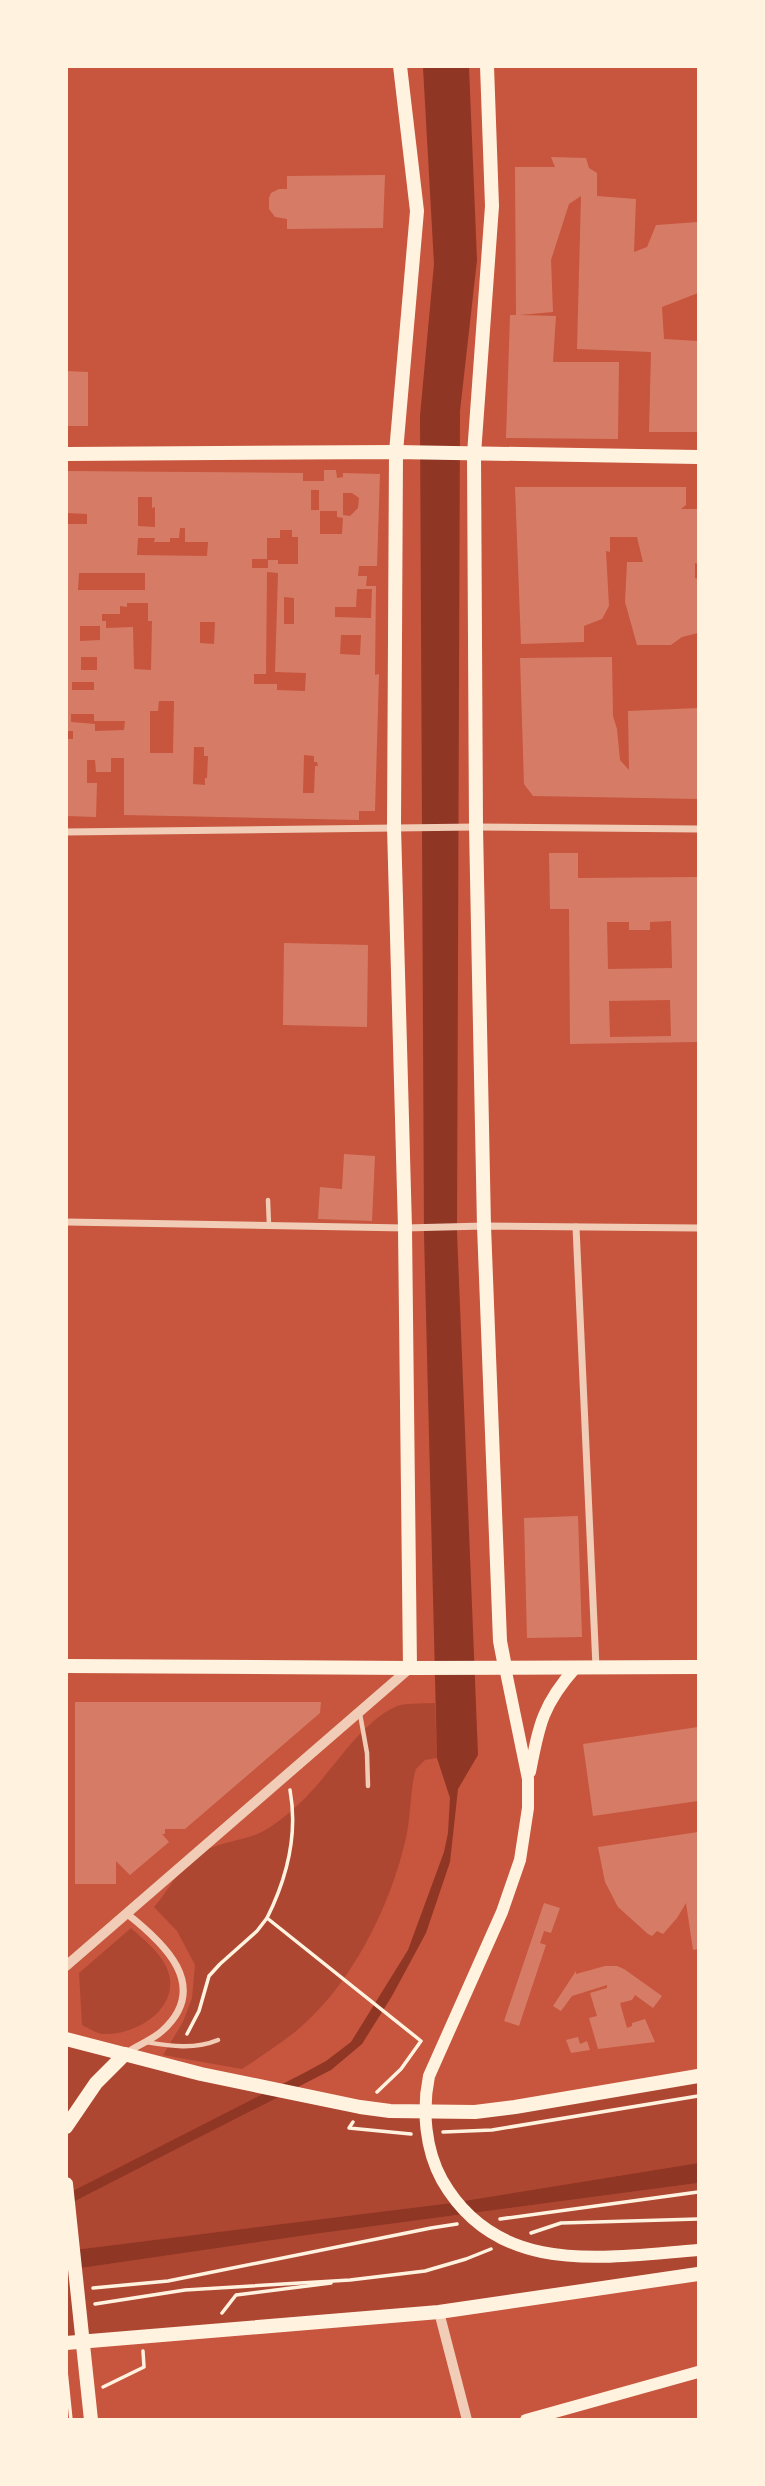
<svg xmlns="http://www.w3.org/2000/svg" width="765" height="2486" font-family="Poppins,sans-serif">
<rect width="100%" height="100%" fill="#c8553d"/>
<!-- green -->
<g fill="#ae4732">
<path d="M 435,1703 L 437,1758 L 425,1760 L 416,1769 C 410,1788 411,1816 406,1838 C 390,1908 351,1986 295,2032 C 278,2045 260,2057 242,2069 L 163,2055 L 183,2022 L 192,1998 L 195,1965 L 177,1931 L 154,1907 C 170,1889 181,1863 204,1851 C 219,1843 238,1841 255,1835 C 273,1828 293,1810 307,1796 C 333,1770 359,1725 393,1708 C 403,1702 423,1704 435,1703 Z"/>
<path d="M 131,1928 C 146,1942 167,1957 170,1979 C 174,2013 133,2036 102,2034 C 96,2033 88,2028 82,2025 L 79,1973 Z"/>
<path d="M 66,2039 L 201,2074 L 427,2112 L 698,2076 L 698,2163 L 451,2203 L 67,2251 Z"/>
<path d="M 698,2183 L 698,2274 L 439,2312 L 67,2343 L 66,2270 L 322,2233 Z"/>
</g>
<!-- water -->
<g fill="#8f3625">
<path d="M 423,67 L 469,67 L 477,260 L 460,411 L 457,1232 L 478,1755 L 458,1789 L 450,1862 L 426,1933 L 392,1996 L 362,2044 L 331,2070 L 67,2205 L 67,2194 L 304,2073 L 326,2061 L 351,2042 L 408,1950 L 444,1852 L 448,1833 L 450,1798 L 437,1758 L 424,1233 L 420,416 L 434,264 Z"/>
<path d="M 698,2163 L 698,2183 L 322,2233 L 67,2270 L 66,2251 L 451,2203 Z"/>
</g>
<!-- building -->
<g fill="#d67c66" fill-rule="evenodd">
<path d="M 551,157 L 586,158 L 589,168 L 597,173 L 597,196 L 636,199 L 634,252 L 647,247 L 656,225 L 698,222 L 698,293 L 662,307 L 664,339 L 698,341 L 698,432 L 649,432 L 651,352 L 577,349 L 581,196 L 569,204 L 551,260 L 553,312 L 519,315 L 556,316 L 553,362 L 619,362 L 618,439 L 506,438 L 510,315 L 516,315 L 515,167 L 555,167 Z"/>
<path d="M 385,175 L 383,228 L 287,229 L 287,219 L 275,217 L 269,209 L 269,198 L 271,193 L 279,189 L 287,189 L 287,176 Z"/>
<path d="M 66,371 L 88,372 L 88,426 L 66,426 Z"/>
<path d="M 324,470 L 336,470 L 337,478 L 343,477 L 343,473 L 380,474 L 377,566 L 359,566 L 358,576 L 367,576 L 366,586 L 376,586 L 375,675 L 379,674 L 375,811 L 359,811 L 359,820 L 124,815 L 124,758 L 111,758 L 111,772 L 96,772 L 95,760 L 87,760 L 87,783 L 97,783 L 96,817 L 66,816 L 66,739 L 73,739 L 73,731 L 66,731 L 66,524 L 87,524 L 87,514 L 66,513 L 66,471 L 303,473 L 303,481 L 324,481 ZM 311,490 L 319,490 L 319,510 L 311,510 ZM 343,493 L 352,493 L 359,498 L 358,508 L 350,516 L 343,515 ZM 138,497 L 152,497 L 152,508 L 155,507 L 155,527 L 138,526 ZM 320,511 L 337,511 L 337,517 L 343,518 L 342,534 L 320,534 ZM 180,528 L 185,528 L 185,542 L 208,542 L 207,556 L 137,555 L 138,538 L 155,538 L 154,542 L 170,542 L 170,538 L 179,538 ZM 280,530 L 292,530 L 292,537 L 298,537 L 298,564 L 278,564 L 278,560 L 268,560 L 268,568 L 252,568 L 252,559 L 267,559 L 267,538 L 280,538 ZM 267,572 L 278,573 L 275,672 L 306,673 L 305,691 L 277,690 L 277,684 L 254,684 L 254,674 L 266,674 ZM 79,573 L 145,573 L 145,590 L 78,590 ZM 357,589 L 372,589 L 371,618 L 335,617 L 335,607 L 356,607 ZM 284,597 L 294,598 L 294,624 L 284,624 ZM 127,603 L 148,603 L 148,621 L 152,621 L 151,670 L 134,669 L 133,627 L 106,628 L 106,621 L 102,621 L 102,614 L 120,614 L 120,606 L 127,607 ZM 200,622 L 215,622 L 214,644 L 200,643 ZM 80,626 L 100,626 L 100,640 L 80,641 ZM 341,635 L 361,635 L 360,655 L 340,654 ZM 81,657 L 97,657 L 97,670 L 81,670 ZM 72,682 L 94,682 L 94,690 L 72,690 ZM 159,701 L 174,701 L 173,753 L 150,753 L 150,711 L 158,711 ZM 71,714 L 94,714 L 94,721 L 125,721 L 124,730 L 95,731 L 95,724 L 71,722 ZM 194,747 L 204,747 L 204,756 L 208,756 L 207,778 L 205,778 L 205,785 L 193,784 ZM 304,755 L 314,756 L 314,762 L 317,762 L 318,766 L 315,766 L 314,793 L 303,793 Z"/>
<path d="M 515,487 L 686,487 L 686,505 L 681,509 L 698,509 L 698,564 L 695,563 L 695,578 L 698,579 L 698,633 L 682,637 L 671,645 L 637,645 L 625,602 L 627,562 L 643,562 L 637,537 L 610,537 L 610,552 L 606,551 L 609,606 L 602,619 L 584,626 L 584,642 L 521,644 Z"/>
<path d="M 612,657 L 613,716 L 617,729 L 620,760 L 629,770 L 628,711 L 698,708 L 698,799 L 533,796 L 524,784 L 520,658 Z"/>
<path d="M 549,853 L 578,853 L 578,878 L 698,877 L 698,1042 L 570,1044 L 569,909 L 550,909 ZM 671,921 L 672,968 L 608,969 L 607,922 L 629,922 L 629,930 L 650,930 L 650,922 ZM 670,1000 L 671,1036 L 610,1037 L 609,1001 Z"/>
<path d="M 284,943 L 368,945 L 367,1027 L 283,1025 Z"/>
<path d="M 344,1154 L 375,1156 L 372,1221 L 318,1219 L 320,1187 L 342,1189 Z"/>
<path d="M 578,1516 L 582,1637 L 527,1638 L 524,1518 Z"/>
<path d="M 75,1702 L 321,1702 L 320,1713 L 185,1829 L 165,1829 L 165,1834 L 162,1834 L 169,1842 L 130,1875 L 116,1861 L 116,1884 L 75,1884 Z"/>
<path d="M 698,1727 L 698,1801 L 593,1816 L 583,1744 Z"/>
<path d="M 698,1832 L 698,1949 L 693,1950 L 686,1903 L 677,1918 L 663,1934 L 657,1931 L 652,1936 L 648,1934 L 618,1907 L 605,1882 L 598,1847 Z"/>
<path d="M 544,1903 L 560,1908 L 551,1933 L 544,1931 L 540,1943 L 546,1945 L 519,2026 L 504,2021 Z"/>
<path d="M 605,1966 L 617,1966 L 624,1969 L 662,1996 L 653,2008 L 635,1995 L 632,2000 L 620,2003 L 627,2028 L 632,2026 L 632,2023 L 645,2019 L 655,2042 L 598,2049 L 589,2018 L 597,2016 L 590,1993 L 607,1988 L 607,1985 L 572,1996 L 561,2011 L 553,2006 L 576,1971 L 576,1974 Z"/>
<path d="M 578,2037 L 580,2044 L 587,2041 L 590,2050 L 571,2053 L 566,2040 Z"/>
</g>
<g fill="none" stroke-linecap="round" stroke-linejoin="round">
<!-- path -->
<g stroke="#fff3e0" stroke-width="3.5">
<path d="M 290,1790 C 298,1834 287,1878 267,1918 L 421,2041 L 401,2069 L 377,2092"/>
<path d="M 187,2034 L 199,2011 L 209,1976 L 220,1964 L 257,1931 L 267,1918"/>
<path d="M 353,2122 L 349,2128 L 411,2134"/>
<path d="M 443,2132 L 492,2130 L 698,2096"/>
<path d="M 500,2219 L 698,2192"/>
<path d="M 531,2233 L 561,2223 L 698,2219"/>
<path d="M 93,2288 L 168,2281 L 431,2228 L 457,2224"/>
<path d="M 95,2304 L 185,2290 L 350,2280 L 425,2271 L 466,2259 L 491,2249"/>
<path d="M 222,2313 L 236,2295 L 331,2283"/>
<path d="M 66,2371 L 71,2420"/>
<path d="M 103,2387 L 144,2367 L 143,2351"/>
</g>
<!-- service -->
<g stroke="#f1ccb7" stroke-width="4.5">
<path d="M 268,1200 L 269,1225"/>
<path d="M 360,1714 L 367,1753 L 368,1786"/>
<path d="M 145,2042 C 170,2046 194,2050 218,2040"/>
</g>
<!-- minor -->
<g stroke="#f1ccb7" stroke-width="7">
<path d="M 66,832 L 476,827 L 698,829"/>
<path d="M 66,1222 L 405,1228 L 484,1226 L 698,1228"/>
<path d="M 576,1227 L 596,1667"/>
<path d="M 125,2054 C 137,2045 151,2041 162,2031 C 212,1986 163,1942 126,1913"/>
</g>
<!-- tertiary -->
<g stroke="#f1ccb7" stroke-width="10">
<path d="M 66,1966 L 410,1668"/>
<path d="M 439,2312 L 467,2420"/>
</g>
<!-- secondary -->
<g stroke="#fff3e0" stroke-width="12">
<path d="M 505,1667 L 528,1779 L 528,1808 L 520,1860 L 502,1912 L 429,2076 C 422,2110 425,2149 442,2180 C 498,2278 604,2257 698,2250"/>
<path d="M 530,1772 C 539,1724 543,1704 576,1667"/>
<path d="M 526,2420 L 698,2372"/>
</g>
<!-- primary -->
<g stroke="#fff3e0" stroke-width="14">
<path d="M 400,66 L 417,211 L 396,452 L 394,827 L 405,1228 L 410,1668"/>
<path d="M 487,66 L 492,206 L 474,454 L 476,827 L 484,1226 L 500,1641 L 505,1667"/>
<path d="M 66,454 L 396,452 L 698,457"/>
<path d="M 66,1666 L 410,1668 L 698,1667"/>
<path d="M 66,2039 L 201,2074 L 360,2107 L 390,2111 L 475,2112 L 515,2107 L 698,2076"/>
<path d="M 66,2127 L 96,2083 L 125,2054"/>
<path d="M 66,2184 L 91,2420"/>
<path d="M 66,2343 L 439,2312 L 698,2274"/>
</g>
</g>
<!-- border -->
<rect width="765" height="2486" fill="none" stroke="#fff3e0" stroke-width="136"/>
</svg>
